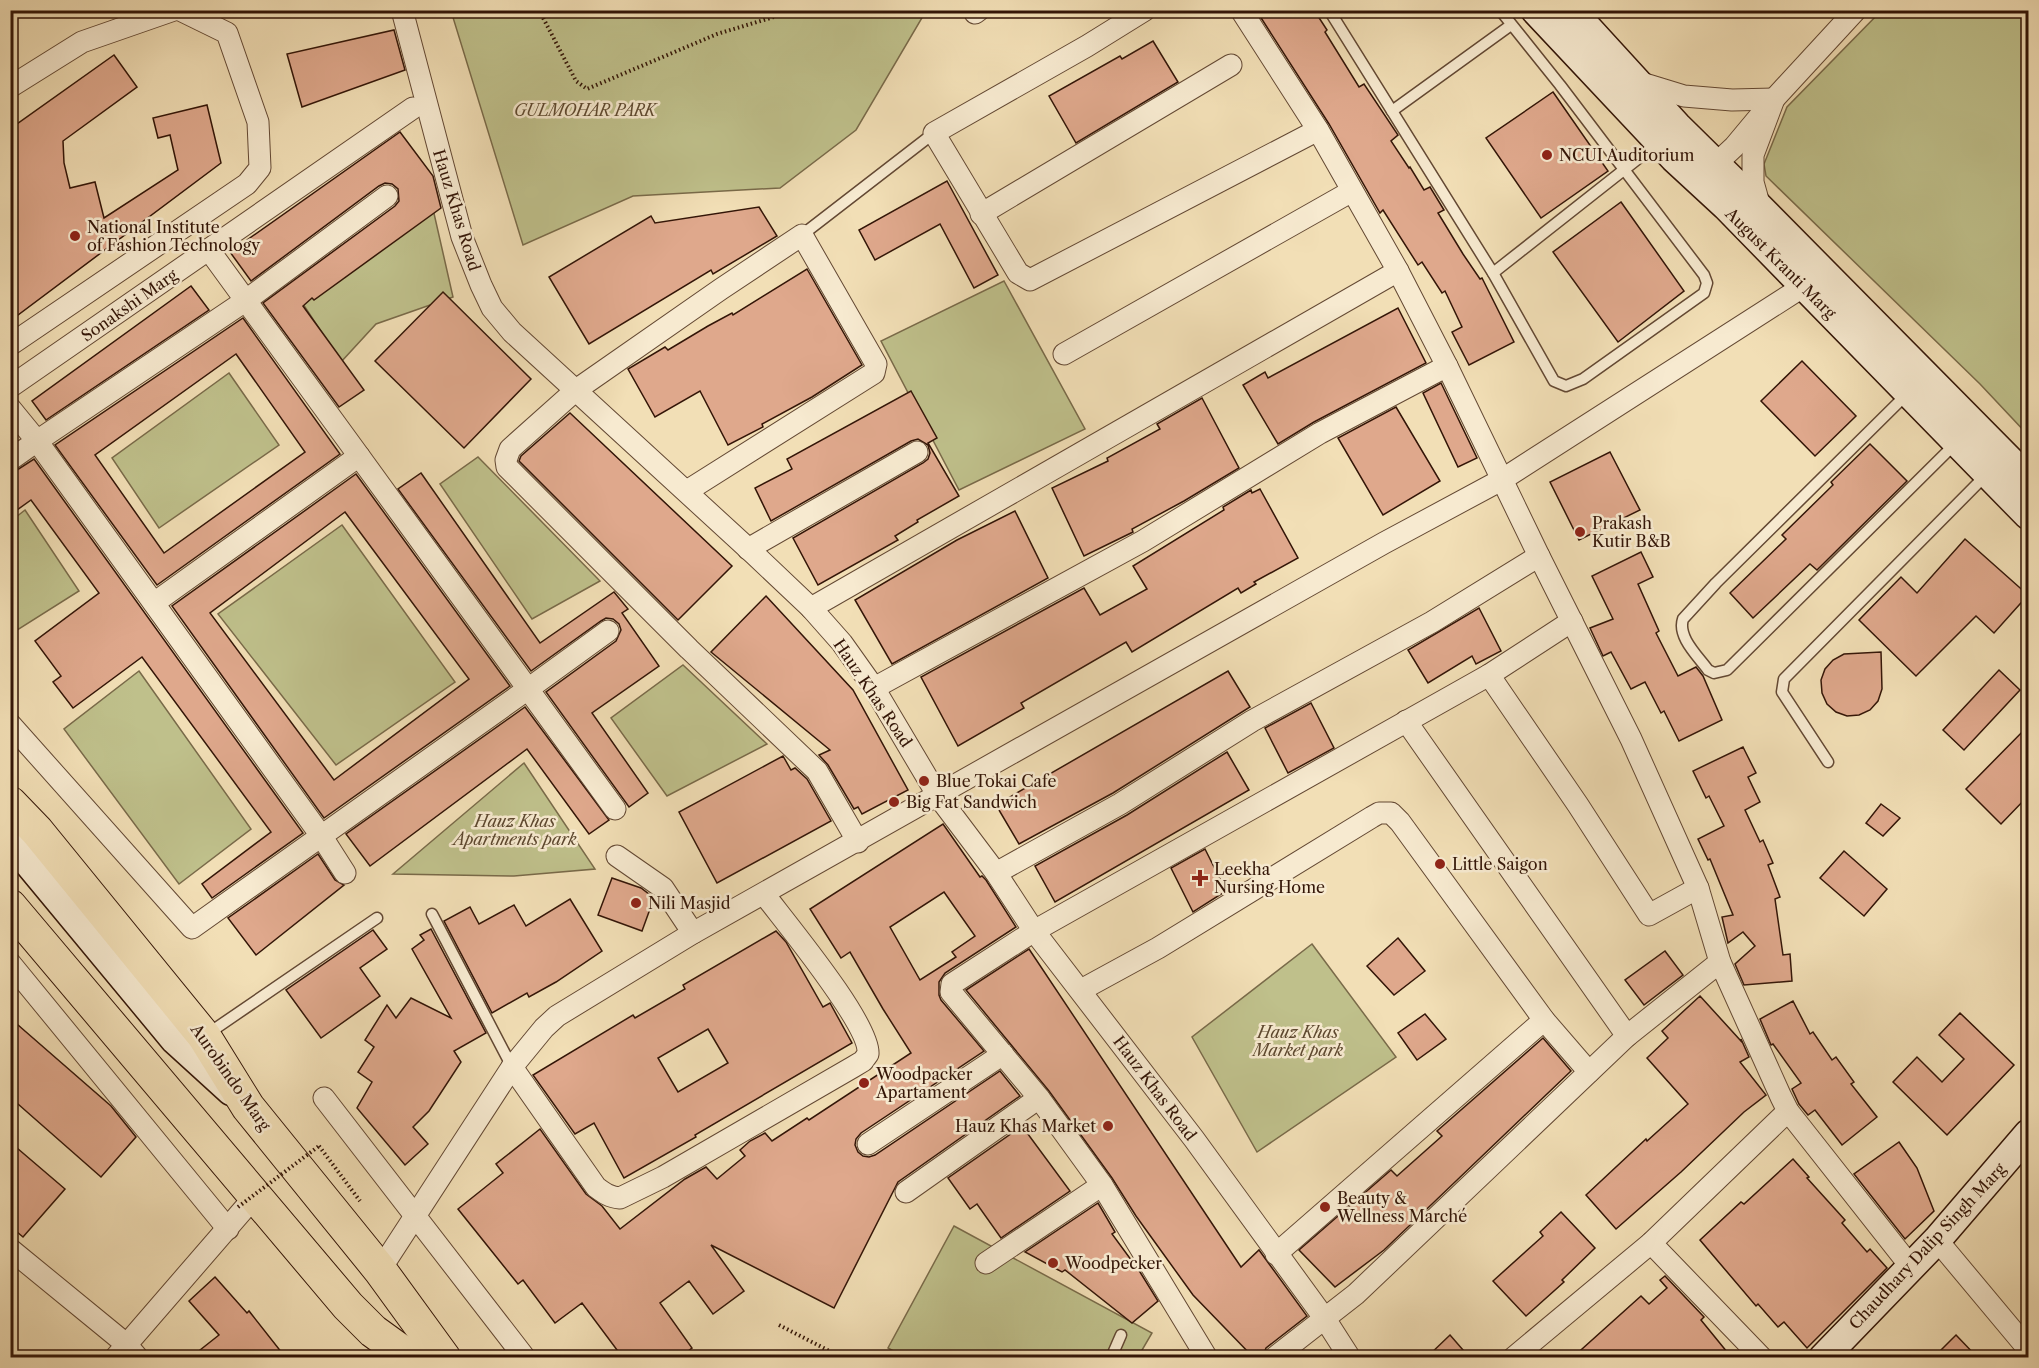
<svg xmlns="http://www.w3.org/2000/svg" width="2039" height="1368" font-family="'Libre Caslon Text',serif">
<rect width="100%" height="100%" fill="#f2dfb6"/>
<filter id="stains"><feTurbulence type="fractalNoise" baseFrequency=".00333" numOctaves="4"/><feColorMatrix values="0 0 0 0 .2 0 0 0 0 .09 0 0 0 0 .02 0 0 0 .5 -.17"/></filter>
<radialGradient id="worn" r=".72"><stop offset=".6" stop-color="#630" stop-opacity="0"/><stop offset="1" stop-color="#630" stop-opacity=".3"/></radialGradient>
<!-- green -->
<g fill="#bfc08b" stroke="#796a49" stroke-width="1.5">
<path d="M 451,11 L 451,10 L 926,11 L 856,130 L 780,188 L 633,196 L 523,245 Z"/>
<path d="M 1881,11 L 2028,11 L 2028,435 L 1980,384 L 1766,176 L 1764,164 L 1787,107 Z"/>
<path d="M 433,209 L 453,297 L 376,324 L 341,362 L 303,304 Z"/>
<path d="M 1004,281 L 1085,429 L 959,490 L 881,341 Z"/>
<path d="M 229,373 L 279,445 L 159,528 L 112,458 Z"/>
<path d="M 478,457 L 600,581 L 532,619 L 440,484 Z"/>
<path d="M 25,510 L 79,591 L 11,634 L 11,521 Z"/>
<path d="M 342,525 L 455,682 L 336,765 L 218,614 Z"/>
<path d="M 683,665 L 767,744 L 667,796 L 611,718 Z"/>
<path d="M 139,671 L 251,829 L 179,884 L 64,729 Z"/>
<path d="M 524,763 L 595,869 L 514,876 L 393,874 Z"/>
<path d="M 1312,944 L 1396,1057 L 1257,1152 L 1192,1037 Z"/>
<path d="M 954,1226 L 1152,1333 L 1138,1357 L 906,1358 L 888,1348 Z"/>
</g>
<!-- building -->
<g fill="#dfa88c" stroke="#331507" stroke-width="1.5" fill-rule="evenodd">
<path d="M 1256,10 L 1314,10 L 1327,30 L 1325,32 L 1359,87 L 1364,84 L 1398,135 L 1391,141 L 1409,168 L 1410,167 L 1424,190 L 1430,187 L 1444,210 L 1438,213 L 1463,254 L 1480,279 L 1482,278 L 1514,342 L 1469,365 L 1452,332 L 1462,327 L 1445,291 L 1442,293 L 1422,262 L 1418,265 L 1383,210 L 1380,213 L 1329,124 Z"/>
<path d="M 394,30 L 405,70 L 302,107 L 287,54 Z"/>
<path d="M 1153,41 L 1178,82 L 1076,143 L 1049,96 L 1120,56 L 1122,59 Z"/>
<path d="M 114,55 L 137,87 L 63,141 L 64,163 L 70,188 L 95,182 L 104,218 L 178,170 L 170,135 L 158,138 L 153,118 L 207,105 L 221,163 L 10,321 L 10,129 Z"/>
<path d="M 1553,92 L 1608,171 L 1541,218 L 1486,138 Z"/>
<path d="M 400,132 L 433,176 L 441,208 L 314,300 L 312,298 L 303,306 L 364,390 L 339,407 L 263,303 L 395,206 L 399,201 L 398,189 L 392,184 L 385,183 L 379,186 L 251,281 L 230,252 Z"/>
<path d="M 947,181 L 998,275 L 974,288 L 940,224 L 875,260 L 859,230 Z"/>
<path d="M 1621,202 L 1684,291 L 1618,342 L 1553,252 Z"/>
<path d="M 759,207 L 777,236 L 713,274 L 711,270 L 589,344 L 549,277 L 651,216 L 655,223 Z"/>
<path d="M 807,269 L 862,365 L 812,397 L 762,424 L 763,427 L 728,445 L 700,391 L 655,417 L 628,369 L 665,347 L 668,350 L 708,326 L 732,313 L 733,315 Z"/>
<path d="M 191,286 L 209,310 L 46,420 L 32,401 Z"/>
<path d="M 443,292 L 531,379 L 464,448 L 375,361 Z"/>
<path d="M 1398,308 L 1426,363 L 1314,422 L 1278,444 L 1243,385 L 1265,372 L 1268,378 Z"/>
<path d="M 243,318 L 340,454 L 157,585 L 55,445 ZM 236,354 L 305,452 L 164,553 L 95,455 Z"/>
<path d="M 1802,361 L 1856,416 L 1815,456 L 1761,401 Z"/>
<path d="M 1441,383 L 1477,458 L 1458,467 L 1423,393 Z"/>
<path d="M 911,391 L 937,438 L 928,443 L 959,496 L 917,520 L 918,522 L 895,536 L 898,540 L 818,585 L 793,538 L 923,463 L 928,459 L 930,453 L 928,445 L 918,439 L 911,441 L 771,521 L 755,488 L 792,469 L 787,459 Z"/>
<path d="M 1202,398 L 1239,468 L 1184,501 L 1132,529 L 1133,532 L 1084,556 L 1052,488 L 1108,461 L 1107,458 L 1160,429 L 1157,424 Z"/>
<path d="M 1396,407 L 1440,481 L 1383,515 L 1338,438 Z"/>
<path d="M 570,413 L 732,566 L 678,620 L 519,461 L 521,456 Z"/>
<path d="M 1870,444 L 1907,481 L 1817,570 L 1810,564 L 1753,618 L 1730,593 L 1786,539 L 1782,535 L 1833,485 L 1831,482 Z"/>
<path d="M 1610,452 L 1640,510 L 1579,540 L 1550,482 Z"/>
<path d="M 34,459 L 303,833 L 212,898 L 202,884 L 271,832 L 142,657 L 73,708 L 53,682 L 61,676 L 35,641 L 99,593 L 31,500 L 10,515 L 10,473 L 17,470 Z"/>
<path d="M 421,473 L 540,643 L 614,592 L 628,609 L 622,613 L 659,666 L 592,713 L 648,793 L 629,807 L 546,692 L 616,641 L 621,630 L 619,624 L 613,619 L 606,618 L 601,621 L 531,671 L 398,489 Z"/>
<path d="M 356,474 L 510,686 L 324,818 L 172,606 ZM 345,512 L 469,679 L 334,780 L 210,613 Z"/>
<path d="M 1260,489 L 1298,558 L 1254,582 L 1256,584 L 1241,593 L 1238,588 L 1132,652 L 1126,642 L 1021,703 L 1024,708 L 958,746 L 921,677 L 1084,588 L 1100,615 L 1147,589 L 1133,566 L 1224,510 L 1223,507 L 1251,490 L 1252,493 Z"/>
<path d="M 1015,511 L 1048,578 L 892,664 L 855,600 L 957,540 Z"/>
<path d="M 1965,539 L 2028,595 L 1994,633 L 1976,616 L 1916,676 L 1859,620 L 1901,577 L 1917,593 Z"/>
<path d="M 1641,552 L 1653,577 L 1638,584 L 1659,631 L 1656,633 L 1678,676 L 1696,667 L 1703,676 L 1722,720 L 1679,741 L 1664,711 L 1661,713 L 1645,682 L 1631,689 L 1611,652 L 1603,656 L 1590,628 L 1613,619 L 1592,576 Z"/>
<path d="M 766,596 L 853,690 L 908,790 L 862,814 L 858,807 L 854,809 L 828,765 L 819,755 L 830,750 L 711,652 Z"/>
<path d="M 1479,608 L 1501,651 L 1476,664 L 1472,656 L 1428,683 L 1408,650 Z"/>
<path d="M 1881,652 L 1882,689 L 1878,701 L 1870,710 L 1859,715 L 1847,716 L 1836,712 L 1827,704 L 1822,693 L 1821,680 L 1825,669 L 1833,660 L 1844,654 Z"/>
<path d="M 1999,670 L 2020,690 L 1964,750 L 1943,730 Z"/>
<path d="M 1228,671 L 1250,707 L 1113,793 L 1019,844 L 996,805 Z"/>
<path d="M 1311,703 L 1334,748 L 1288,773 L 1265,728 Z"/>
<path d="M 525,707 L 609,820 L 589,834 L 527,749 L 370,866 L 346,834 Z"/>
<path d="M 2028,726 L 2028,796 L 2001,824 L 1966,789 Z"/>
<path d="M 1743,747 L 1756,773 L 1748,777 L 1760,802 L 1745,810 L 1760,842 L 1763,840 L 1773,863 L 1768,865 L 1780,897 L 1775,899 L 1783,955 L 1790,954 L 1792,981 L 1744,985 L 1735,964 L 1755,946 L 1743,932 L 1728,943 L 1722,917 L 1733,915 L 1710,859 L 1708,860 L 1698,839 L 1724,826 L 1709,796 L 1706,798 L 1693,771 Z"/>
<path d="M 1227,752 L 1249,790 L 1055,902 L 1035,866 L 1127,815 Z"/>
<path d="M 783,756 L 791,770 L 795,768 L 807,779 L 831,821 L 717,883 L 679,812 Z"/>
<path d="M 1881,804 L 1900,818 L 1883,836 L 1866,823 Z"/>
<path d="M 943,824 L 980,877 L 982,876 L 986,880 L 1016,927 L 945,973 L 939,982 L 939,995 L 941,1000 L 984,1051 L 861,1133 L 856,1139 L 855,1145 L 858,1152 L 863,1156 L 869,1157 L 875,1155 L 1000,1071 L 1020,1096 L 898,1182 L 834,1308 L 711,1245 L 744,1291 L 713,1314 L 689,1281 L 660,1303 L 692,1348 L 679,1358 L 623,1358 L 582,1303 L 555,1323 L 523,1280 L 518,1284 L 458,1209 L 503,1173 L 496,1164 L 540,1129 L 586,1194 L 602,1206 L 620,1229 L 685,1179 L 706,1167 L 717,1179 L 745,1156 L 740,1150 L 750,1141 L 765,1133 L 772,1141 L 807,1118 L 809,1120 L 911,1053 L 883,1009 L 850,952 L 841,958 L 810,909 ZM 944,892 L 975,936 L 952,952 L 956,957 L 920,980 L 890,927 Z"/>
<path d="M 1205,849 L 1226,891 L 1193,912 L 1171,868 Z"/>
<path d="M 1844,851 L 1887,889 L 1864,916 L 1820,878 Z"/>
<path d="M 318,854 L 335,880 L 344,885 L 256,955 L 228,918 Z"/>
<path d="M 612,878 L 641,888 L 654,898 L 642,931 L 598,915 Z"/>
<path d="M 570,899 L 602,951 L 556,982 L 529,997 L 527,993 L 492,1013 L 444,921 L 470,907 L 479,924 L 514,905 L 526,926 Z"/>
<path d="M 431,929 L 486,1033 L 454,1051 L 461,1062 L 429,1111 L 413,1127 L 428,1144 L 405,1165 L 357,1108 L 372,1082 L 358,1072 L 374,1047 L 365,1040 L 387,1005 L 396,1018 L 411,998 L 451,1018 L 412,949 L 424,940 L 420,935 Z"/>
<path d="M 373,930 L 387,949 L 360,968 L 380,996 L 321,1038 L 286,990 Z"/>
<path d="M 776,931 L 786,942 L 823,1007 L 830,1003 L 852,1043 L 695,1135 L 696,1137 L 624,1178 L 594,1123 L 575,1134 L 533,1075 L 633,1015 L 635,1018 L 685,989 L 683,985 ZM 708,1029 L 728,1063 L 678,1092 L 658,1058 Z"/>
<path d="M 1398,938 L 1425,971 L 1394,995 L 1367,966 Z"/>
<path d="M 1029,949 L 1241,1267 L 1259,1250 L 1307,1316 L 1266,1348 L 1262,1358 L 1254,1358 L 1193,1295 L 1136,1216 L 1112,1178 L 1049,1091 L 966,990 Z"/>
<path d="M 1665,951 L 1683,975 L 1644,1005 L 1625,980 Z"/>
<path d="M 1700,996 L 1741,1041 L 1741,1039 L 1749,1057 L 1740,1062 L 1766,1095 L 1744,1112 L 1681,1172 L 1616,1229 L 1586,1195 L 1646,1139 L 1647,1141 L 1688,1104 L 1647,1058 L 1668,1038 L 1662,1031 Z"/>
<path d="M 1793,1001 L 1810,1034 L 1813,1032 L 1832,1060 L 1836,1057 L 1854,1082 L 1851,1084 L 1877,1117 L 1842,1145 L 1815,1110 L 1808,1115 L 1799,1104 L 1792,1089 L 1801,1083 L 1773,1044 L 1771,1045 L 1760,1019 Z"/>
<path d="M 1960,1013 L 2014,1065 L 1947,1135 L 1893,1082 L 1917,1057 L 1942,1082 L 1964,1059 L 1939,1035 Z"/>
<path d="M 1425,1014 L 1446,1039 L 1417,1060 L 1398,1033 Z"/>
<path d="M 10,1018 L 111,1106 L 136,1137 L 101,1177 L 10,1097 Z"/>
<path d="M 1543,1038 L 1571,1071 L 1384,1250 L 1335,1287 L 1299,1250 L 1391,1170 L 1397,1176 L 1442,1136 L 1437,1131 Z"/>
<path d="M 1022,1126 L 1070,1191 L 1001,1238 L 977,1204 L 970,1209 L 948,1178 Z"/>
<path d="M 10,1142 L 65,1189 L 23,1237 L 10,1226 Z"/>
<path d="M 1899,1142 L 1917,1168 L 1934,1211 L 1905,1239 L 1854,1174 Z"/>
<path d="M 1793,1159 L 1809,1177 L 1807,1178 L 1845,1220 L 1842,1223 L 1867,1252 L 1870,1249 L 1887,1268 L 1807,1348 L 1784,1322 L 1778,1327 L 1758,1304 L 1756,1306 L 1700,1240 L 1741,1202 L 1744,1204 Z"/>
<path d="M 1098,1203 L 1115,1232 L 1112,1234 L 1140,1272 L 1158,1301 L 1132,1323 L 1065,1270 L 1062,1272 L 1025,1252 Z"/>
<path d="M 1561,1212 L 1595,1248 L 1562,1280 L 1564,1282 L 1526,1316 L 1493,1281 L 1543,1236 L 1540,1232 Z"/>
<path d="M 1665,1276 L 1704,1317 L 1701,1320 L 1732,1358 L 1572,1358 L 1641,1296 L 1649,1304 L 1667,1288 L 1660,1280 Z"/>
<path d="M 215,1277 L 247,1313 L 249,1311 L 286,1358 L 190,1358 L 219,1335 L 189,1301 Z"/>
<path d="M 1450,1335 L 1470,1358 L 1426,1358 Z"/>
<path d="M 1956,1335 L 1978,1358 L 1933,1358 Z"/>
</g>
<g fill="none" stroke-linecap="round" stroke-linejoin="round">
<!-- lane casing -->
<g stroke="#634833" stroke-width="13">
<g id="lane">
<path d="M 1329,10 L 1493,273 L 1554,381 L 1566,386 L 1583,379 L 1704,293 L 1707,283 L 1704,275 L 1560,85 L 1500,10"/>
<path d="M 1392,111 L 1511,25"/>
<path d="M 802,235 L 934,133"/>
<path d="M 1493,273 L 1658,143"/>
<path d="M 1908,393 L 1716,583 L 1683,619 C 1677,637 1698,656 1708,670 L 1714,673 L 1727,670 L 1957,442"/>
<path d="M 1828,762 L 1782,692 L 1784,679 L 1988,473"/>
<path d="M 432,914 L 512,1067"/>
<path d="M 206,1035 L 377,918"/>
<path d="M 1111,1358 L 1121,1335"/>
</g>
</g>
<!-- street casing -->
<g stroke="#634833" stroke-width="23">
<g id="street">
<path d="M 402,10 L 462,237 L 481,285 L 492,308 L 512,332 L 754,554 L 811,608 L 842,643 L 874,688 L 938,796 L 996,873 L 1034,931 L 1194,1139 L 1325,1319 L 1350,1358"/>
<path d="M 1145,10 L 1087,46 L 934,133 L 1018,273 L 1030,280 L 1318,130"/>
<path d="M 1241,10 L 1318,130 L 1398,271 L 1447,366 L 1539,556 L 1631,739 L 1698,888 L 1720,962 L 1781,1097 L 1788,1111 L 1911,1267"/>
<path d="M 975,13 L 979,10"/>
<path d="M 1635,81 L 1684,96 L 1732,100 L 1774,99 L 1753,155 L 1753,182 L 1760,207"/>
<path d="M 10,87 L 82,42 L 174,10"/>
<path d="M 1705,174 L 1734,147 L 1774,99 L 1856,10"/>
<path d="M 981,214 L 1231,65"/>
<path d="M 10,345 L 247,184 L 260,168 L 258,122 L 227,33 L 180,10"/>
<path d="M 1064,354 L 1352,191"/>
<path d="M 10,387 L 413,108"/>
<path d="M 10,408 L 37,441 L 10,460"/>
<path d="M 687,491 L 874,373 L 876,364 L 802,235 L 721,289 L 576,390 L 510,449 L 506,460 L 507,467 L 689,649 L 817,771 L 858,842"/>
<path d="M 748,549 L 917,452"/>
<path d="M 154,603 L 359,456 L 209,250"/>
<path d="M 811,608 L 1398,271"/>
<path d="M 608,631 L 528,689 L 615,809"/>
<path d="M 1489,675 L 1578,805 L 1649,915 L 1698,888"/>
<path d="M 874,688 L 1143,541 L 1320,433 L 1447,366"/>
<path d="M 1406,721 L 1627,1036"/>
<path d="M 10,724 L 192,928 L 528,689 L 359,456"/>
<path d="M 617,856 L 663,888 L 693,933"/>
<path d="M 345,873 L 322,837 L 37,441 L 245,301 L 387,196"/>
<path d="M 996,873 L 1120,804 L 1252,721 L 1432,622 L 1539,556"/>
<path d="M 10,963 L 228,1229"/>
<path d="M 1081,990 L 1158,948 L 1372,817 L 1379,813 L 1391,813 L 1400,822 L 1544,1020 L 1589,1072"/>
<path d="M 512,1067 L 596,1187 C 604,1193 609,1197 620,1198 L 663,1177 L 853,1067 L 863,1061 L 868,1054 C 871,1025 785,922 764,894"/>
<path d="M 324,1098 L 525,1358"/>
<path d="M 868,1144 L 1003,1054"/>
<path d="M 906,1192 L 1039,1098"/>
<path d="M 1937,1240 L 2028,1349"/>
<path d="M 1651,1243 L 1762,1358"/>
<path d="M 10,1249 L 126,1344 L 138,1358"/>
<path d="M 1276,1254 L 1544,1020"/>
<path d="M 986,1263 L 1102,1185"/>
<path d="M 380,1270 L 512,1067 L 544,1028 L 557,1016 L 693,933 L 1384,543 L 1503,479 L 1804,286"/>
<path d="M 115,1358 L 256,1195"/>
<path d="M 1207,1358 L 1102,1185 L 1039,1098 L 951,992 L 952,984 L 1034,931 L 1489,675 L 1572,621"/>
<path d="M 1274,1358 L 1356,1294 L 1627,1036 L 1720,962"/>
<path d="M 1513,1358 L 1651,1243 L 1788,1111"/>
</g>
</g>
<!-- secondary casing -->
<g stroke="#331507" stroke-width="31">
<g id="secondary">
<path d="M 1535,10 L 1674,158 L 1726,206 L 2028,515"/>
<path d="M 1571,10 L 1677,126 L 1743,191 L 2028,479"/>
<path d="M 10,841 L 175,1040 L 231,1091"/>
<path d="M 1823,1358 L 1937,1240 L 2028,1134"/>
</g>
</g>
<!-- highway casing -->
<g stroke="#331507" stroke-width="35">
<g id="highway">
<path d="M 10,803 L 37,831 L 204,1036 L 248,1107 L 380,1270 L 444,1358"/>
<path d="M 10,906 L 348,1306 L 373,1331 L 402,1352 L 407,1358"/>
</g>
</g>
<!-- path -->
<g stroke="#331507" stroke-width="4" stroke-dasharray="1.5 3" stroke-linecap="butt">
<path d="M 539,10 L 576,81 L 587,89 L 717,34 L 777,16 L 813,16 L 816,10"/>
<path d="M 319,1146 L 360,1201"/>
<path d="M 779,1325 L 843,1358"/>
</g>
<!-- lane -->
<use href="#lane" stroke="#f7ead0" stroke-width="10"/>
<!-- street -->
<use href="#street" stroke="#f7ead0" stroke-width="21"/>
<!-- secondary -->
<use href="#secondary" stroke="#f7ead0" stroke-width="28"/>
<!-- highway -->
<use href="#highway" stroke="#f2dfb6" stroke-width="33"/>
<!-- path-bridge -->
<path stroke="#331507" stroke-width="4" stroke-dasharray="1.5 3" stroke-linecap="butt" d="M 238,1207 L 319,1146"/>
</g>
<!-- markers -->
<g fill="#8f2418" stroke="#f7ead0" stroke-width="2">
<circle cx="1547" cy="155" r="6"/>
<circle cx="75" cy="236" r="6"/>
<circle cx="1580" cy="532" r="6"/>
<circle cx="924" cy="781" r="6"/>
<circle cx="894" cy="802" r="6"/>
<circle cx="1440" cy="864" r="6"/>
<path d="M1197 869h6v6h6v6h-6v6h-6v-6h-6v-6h6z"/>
<circle cx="636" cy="903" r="6"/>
<circle cx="864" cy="1083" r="6"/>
<circle cx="1108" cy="1126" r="6"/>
<circle cx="1325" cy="1207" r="6"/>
<circle cx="1053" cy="1263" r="6"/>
</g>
<g text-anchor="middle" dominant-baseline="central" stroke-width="5" stroke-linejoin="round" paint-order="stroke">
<!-- park labels -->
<g font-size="16" font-style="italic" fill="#5d482f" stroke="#f7ead0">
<text x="585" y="110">GULMOHAR PARK</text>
<text x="515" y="821">Hauz Khas<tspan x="515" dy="18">Apartments park</tspan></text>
<text x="1298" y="1032">Hauz Khas<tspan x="1298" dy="18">Market park</tspan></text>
</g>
<!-- poi labels -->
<g font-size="16" fill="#331507" stroke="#f7ead0" text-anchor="start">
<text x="1559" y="155">NCUI Auditorium</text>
<text x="87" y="227">National Institute<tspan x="87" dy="18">of Fashion Technology</tspan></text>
<text x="1592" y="523">Prakash<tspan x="1592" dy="18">Kutir B&amp;B</tspan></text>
<text x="936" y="781">Blue Tokai Cafe</text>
<text x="906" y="802">Big Fat Sandwich</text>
<text x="1452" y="864">Little Saigon</text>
<text x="1214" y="869">Leekha<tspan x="1214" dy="18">Nursing Home</tspan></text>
<text x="648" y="903">Nili Masjid</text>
<text x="876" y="1074">Woodpacker<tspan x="876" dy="18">Apartament</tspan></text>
<text x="1096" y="1126" text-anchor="end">Hauz Khas Market</text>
<text x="1337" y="1198">Beauty &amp;<tspan x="1337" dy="18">Wellness Marché</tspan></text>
<text x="1065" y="1263">Woodpecker</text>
</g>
<!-- street labels -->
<g font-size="16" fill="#331507" stroke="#f7ead0">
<text transform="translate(457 210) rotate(73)">Hauz Khas Road</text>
<text transform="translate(1781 263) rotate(45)">August Kranti Marg</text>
<text transform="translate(129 305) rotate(-35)">Sonakshi Marg</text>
<text transform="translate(873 693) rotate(56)">Hauz Khas Road</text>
<text transform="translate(231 1077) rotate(55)">Aurobindo Marg</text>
<text transform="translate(1155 1088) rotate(53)">Hauz Khas Road</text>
<text transform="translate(1927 1246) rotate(-47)">Chaudhary Dalip Singh Marg</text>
</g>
</g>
<!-- margin -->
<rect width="2039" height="1368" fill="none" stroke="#f2dfb6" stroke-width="36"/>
<rect x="12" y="12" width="2015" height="1344" fill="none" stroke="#331507" stroke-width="3"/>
<rect x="18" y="18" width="2003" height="1332" fill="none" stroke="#331507" stroke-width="1.5"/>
<rect width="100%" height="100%" filter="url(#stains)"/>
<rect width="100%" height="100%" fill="url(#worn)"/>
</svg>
